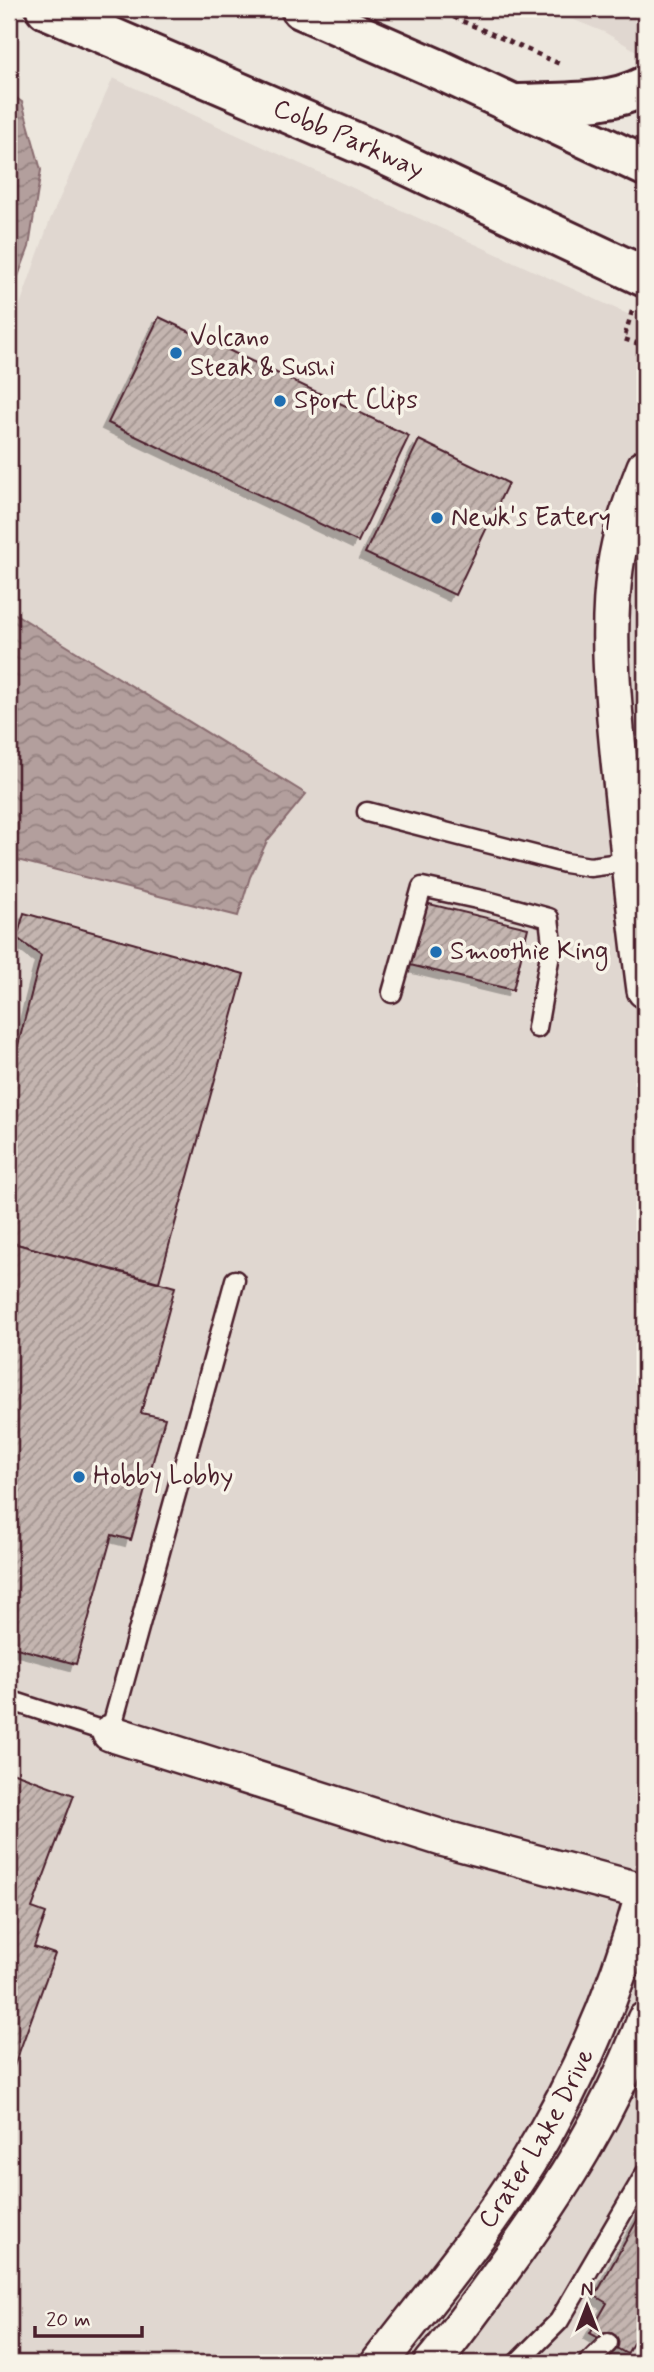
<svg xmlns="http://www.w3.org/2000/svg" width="654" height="2372" font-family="Mynerve,sans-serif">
<defs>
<pattern id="water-waves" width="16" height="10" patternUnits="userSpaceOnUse" patternTransform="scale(1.75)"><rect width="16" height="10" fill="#b39f9d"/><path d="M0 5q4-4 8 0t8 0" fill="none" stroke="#948180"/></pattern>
<pattern id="building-hatch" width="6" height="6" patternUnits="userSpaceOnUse" patternTransform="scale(1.75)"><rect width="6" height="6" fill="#c4b5b0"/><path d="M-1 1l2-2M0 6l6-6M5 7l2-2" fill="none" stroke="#a1938f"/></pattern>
<filter id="shadow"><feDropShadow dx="-6" dy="6" stdDeviation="0" flood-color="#0004"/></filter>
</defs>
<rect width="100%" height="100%" fill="#ece6dd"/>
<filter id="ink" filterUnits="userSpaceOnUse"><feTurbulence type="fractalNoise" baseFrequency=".0143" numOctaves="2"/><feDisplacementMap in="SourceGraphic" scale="14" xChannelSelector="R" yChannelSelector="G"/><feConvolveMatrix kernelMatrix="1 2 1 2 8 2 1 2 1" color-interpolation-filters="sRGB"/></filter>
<g filter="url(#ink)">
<!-- built -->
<g fill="#e0d7d0">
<path d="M 547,9 L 645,9 L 645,56 L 604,32 Z"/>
<path d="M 113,78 L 645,322 L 645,2363 L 9,2363 L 9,336 L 50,220 Z"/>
</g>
<!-- water -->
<g fill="url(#water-waves)" stroke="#896c6f" stroke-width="2">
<path d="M 9,93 L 22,102 L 41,170 L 29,247 L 9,300 Z"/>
<path d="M 9,610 L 306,794 L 267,841 L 250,877 L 238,916 L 9,858 Z"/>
</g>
<!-- building -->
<g fill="url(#building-hatch)" stroke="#4a1f2b" stroke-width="2" filter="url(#shadow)">
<path d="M 159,317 L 409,436 L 358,542 L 108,423 Z"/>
<path d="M 419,440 L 508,483 L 455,595 L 365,553 Z"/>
<path d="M 421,902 L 528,928 L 513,990 L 406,964 Z"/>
<path d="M 24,913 L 244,974 L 159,1282 L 9,1242 L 9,1080 L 41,956 L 17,938 Z"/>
<path d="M 9,1242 L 175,1287 L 141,1413 L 165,1418 L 131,1540 L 112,1535 L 76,1664 L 9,1646 Z"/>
<path d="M 9,1771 L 74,1795 L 32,1908 L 46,1913 L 34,1947 L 55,1954 L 9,2080 Z"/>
<path d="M 645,2206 L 645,2322 L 627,2354 L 590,2333 L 607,2303 L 595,2296 Z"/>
</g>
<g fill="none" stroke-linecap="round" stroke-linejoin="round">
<!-- lane casing -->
<g stroke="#4a1f2b" stroke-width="23">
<g id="lane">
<path d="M 367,812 L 565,863 L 590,867 L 635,861"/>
<path d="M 392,993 L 422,887 L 491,902 L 549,918 L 552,943 L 537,1028"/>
<path d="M 9,1700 L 110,1733 L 235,1280"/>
<path d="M 517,2363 L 559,2321 L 645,2174"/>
<path d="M 588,2363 L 608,2343"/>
</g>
</g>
<!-- street casing -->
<g stroke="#4a1f2b" stroke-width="40">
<g id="street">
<path d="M 645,467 C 632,500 620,533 615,569 C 606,632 613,699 619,761 C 627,838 635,914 645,990"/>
<path d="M 110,1733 L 442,1838 L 645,1892"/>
<path id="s1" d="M 379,2363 C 430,2297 484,2233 528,2162 C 580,2078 619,1984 645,1889"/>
<path d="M 432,2363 C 457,2333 480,2301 503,2269 C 561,2190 610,2112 645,2020"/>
</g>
</g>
<!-- primary casing -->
<g stroke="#4a1f2b" stroke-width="44">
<g id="primary">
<path id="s2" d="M 46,9 L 385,155 L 645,277"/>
<path d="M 301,9 L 440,70 L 645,166"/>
<path d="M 520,104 C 560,102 609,105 645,86"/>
</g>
</g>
<!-- path -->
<g stroke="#4a1f2b" stroke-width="4.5" stroke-dasharray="5 5" stroke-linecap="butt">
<path d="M 435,9 L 560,64"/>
<path d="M 632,311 L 624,339 L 645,346"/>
</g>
<!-- lane -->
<use href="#lane" stroke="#f7f3e8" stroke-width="18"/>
<!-- street -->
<use href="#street" stroke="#f7f3e8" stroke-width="35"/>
<!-- primary -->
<use href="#primary" stroke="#f7f3e8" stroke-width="38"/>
</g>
</g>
<!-- markers -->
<g fill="#1f6fb2" stroke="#f7f3e8" stroke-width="2.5">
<circle cx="176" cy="353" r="7"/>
<circle cx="280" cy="401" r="7"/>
<circle cx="437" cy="518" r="7"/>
<circle cx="436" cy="952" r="7"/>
<circle cx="79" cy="1477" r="7"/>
</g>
<g text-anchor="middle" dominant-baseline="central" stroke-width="7" stroke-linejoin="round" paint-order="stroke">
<!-- street labels -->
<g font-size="26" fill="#4a1f2b" stroke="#f7f3e8">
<text stroke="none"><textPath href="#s2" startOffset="329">Cobb Parkway</textPath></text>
<text stroke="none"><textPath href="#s1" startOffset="275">Crater Lake Drive</textPath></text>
</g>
<!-- poi labels -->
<g font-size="26" fill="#4a1f2b" stroke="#f7f3e8" text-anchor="start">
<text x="190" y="338">Volcano<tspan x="190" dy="30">Steak &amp; Sushi</tspan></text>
<text x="294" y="401">Sport Clips</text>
<text x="451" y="518">Newk's Eatery</text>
<text x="450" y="952">Smoothie King</text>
<text x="93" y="1477">Hobby Lobby</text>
</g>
</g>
<!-- margin -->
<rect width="654" height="2372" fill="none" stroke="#f7f3e8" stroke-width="35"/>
<rect x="18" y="18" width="619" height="2337" fill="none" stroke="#4a1f2b" stroke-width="2.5" filter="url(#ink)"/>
<!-- north arrow -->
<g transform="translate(587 2306)" stroke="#f7f3e8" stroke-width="5" paint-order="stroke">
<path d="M0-5L12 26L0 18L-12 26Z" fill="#4a1f2b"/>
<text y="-10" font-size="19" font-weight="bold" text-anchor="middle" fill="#4a1f2b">N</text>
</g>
<!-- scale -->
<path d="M35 2326v10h107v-10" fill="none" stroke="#4a1f2b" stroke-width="3.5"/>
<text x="46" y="2326" font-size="21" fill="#4a1f2b" stroke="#f7f3e8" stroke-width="5" paint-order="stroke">20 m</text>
</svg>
